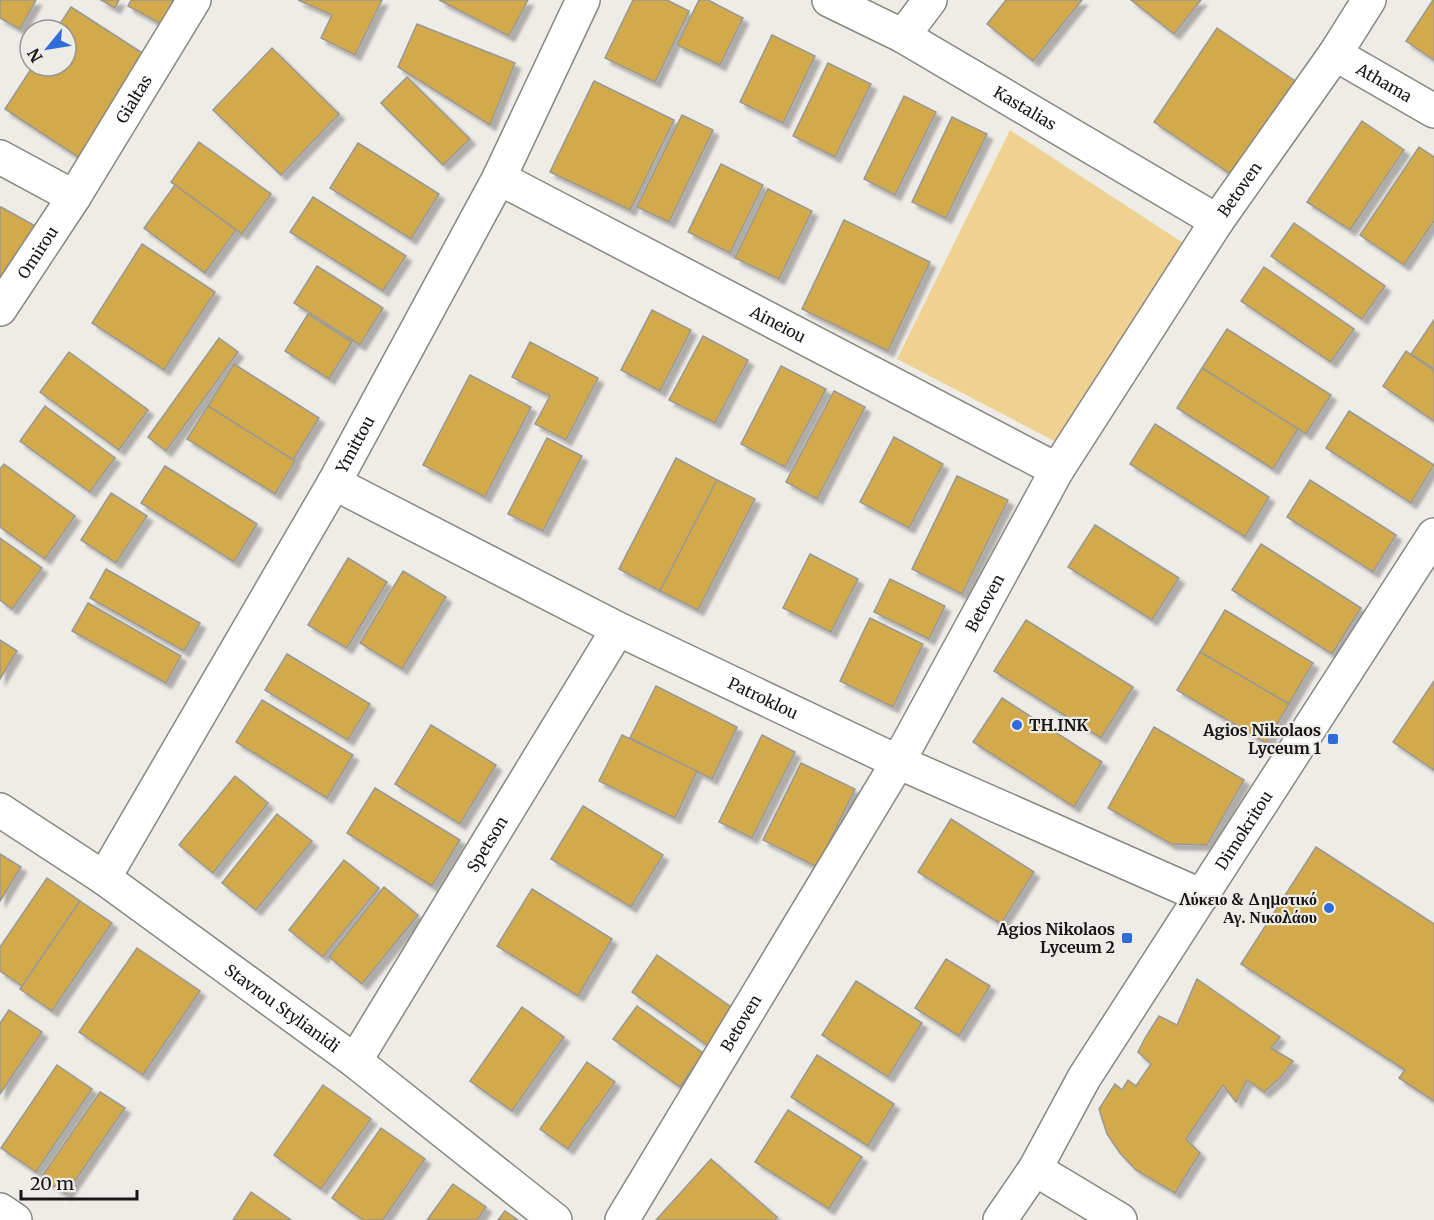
<svg xmlns="http://www.w3.org/2000/svg" width="1434" height="1220" font-family="Merriweather,serif">
<defs>
<filter id="shadow"><feDropShadow dx="5.5" dy="5.5" stdDeviation="1.5" flood-color="#0004"/></filter>
</defs>
<rect width="100%" height="100%" fill="#eeece7"/>
<!-- green -->
<path fill="#efd292" d="M 1010,130 L 1188,246 L 1060,444 L 897,359 Z"/>
<!-- building -->
<g fill="#d3aa4b" stroke="#9a9894" stroke-width="1.5" filter="url(#shadow)">
<path d="M 0,0 L 36,0 L 20,29 L 0,18 Z"/>
<path d="M 101,0 L 119,0 L 115,8 Z"/>
<path d="M 131,0 L 177,0 L 163,25 L 128,6 Z"/>
<path d="M 298,0 L 382,0 L 355,55 L 321,38 L 332,15 Z"/>
<path d="M 439,0 L 528,0 L 509,36 Z"/>
<path d="M 633,0 L 667,0 L 689,11 L 655,82 L 605,58 Z"/>
<path d="M 699,0 L 708,0 L 743,18 L 720,65 L 677,45 Z"/>
<path d="M 1006,0 L 1082,0 L 1033,61 L 987,24 Z"/>
<path d="M 1131,0 L 1201,0 L 1174,34 Z"/>
<path d="M 1433,0 L 1434,0 L 1434,60 L 1406,41 Z"/>
<path d="M 71,7 L 147,56 L 81,159 L 5,109 L 33,66 L 66,66 L 66,30 L 56,30 Z"/>
<path d="M 417,24 L 515,63 L 490,125 L 398,67 Z"/>
<path d="M 1217,28 L 1295,81 L 1232,175 L 1154,122 Z"/>
<path d="M 772,35 L 815,56 L 783,123 L 740,102 Z"/>
<path d="M 272,48 L 339,114 L 281,175 L 213,110 Z"/>
<path d="M 828,63 L 871,84 L 835,157 L 793,136 Z"/>
<path d="M 407,77 L 470,139 L 443,165 L 381,103 Z"/>
<path d="M 594,81 L 674,120 L 630,210 L 550,172 Z"/>
<path d="M 904,96 L 936,112 L 895,195 L 864,179 Z"/>
<path d="M 682,115 L 713,130 L 669,222 L 637,207 Z"/>
<path d="M 952,117 L 987,134 L 946,218 L 912,202 Z"/>
<path d="M 1362,121 L 1404,150 L 1350,230 L 1307,202 Z"/>
<path d="M 199,142 L 271,194 L 242,234 L 171,182 Z"/>
<path d="M 358,143 L 439,194 L 411,239 L 330,188 Z"/>
<path d="M 1419,147 L 1434,157 L 1434,221 L 1404,265 L 1360,235 Z"/>
<path d="M 721,164 L 763,185 L 730,253 L 688,232 Z"/>
<path d="M 175,185 L 236,230 L 205,273 L 144,228 Z"/>
<path d="M 768,189 L 812,211 L 779,279 L 735,258 Z"/>
<path d="M 313,197 L 406,256 L 383,291 L 290,232 Z"/>
<path d="M 1,207 L 46,232 L 0,287 L 0,208 Z"/>
<path d="M 844,220 L 930,262 L 888,351 L 802,309 Z"/>
<path d="M 1294,223 L 1385,286 L 1362,319 L 1271,256 Z"/>
<path d="M 142,244 L 215,292 L 164,370 L 92,323 Z"/>
<path d="M 317,266 L 383,308 L 360,345 L 294,303 Z"/>
<path d="M 1264,267 L 1354,329 L 1331,362 L 1241,301 Z"/>
<path d="M 652,310 L 691,330 L 660,391 L 621,370 Z"/>
<path d="M 308,314 L 352,342 L 329,379 L 285,351 Z"/>
<path d="M 1434,320 L 1434,369 L 1411,354 Z"/>
<path d="M 1227,329 L 1331,395 L 1306,434 L 1202,368 Z"/>
<path d="M 703,336 L 748,360 L 715,423 L 669,400 Z"/>
<path d="M 219,338 L 238,352 L 166,451 L 148,437 Z"/>
<path d="M 530,342 L 598,378 L 566,440 L 535,424 L 550,396 L 512,377 Z"/>
<path d="M 1406,351 L 1434,371 L 1434,421 L 1383,386 Z"/>
<path d="M 69,352 L 148,410 L 119,450 L 40,392 Z"/>
<path d="M 234,364 L 319,418 L 293,460 L 208,406 Z"/>
<path d="M 781,366 L 826,389 L 785,467 L 741,444 Z"/>
<path d="M 1202,368 L 1298,429 L 1273,469 L 1177,408 Z"/>
<path d="M 470,375 L 531,407 L 485,497 L 423,465 Z"/>
<path d="M 834,391 L 865,407 L 817,499 L 786,482 Z"/>
<path d="M 45,406 L 115,458 L 90,492 L 20,441 Z"/>
<path d="M 208,406 L 295,461 L 275,494 L 187,439 Z"/>
<path d="M 1349,411 L 1434,465 L 1411,503 L 1326,448 Z"/>
<path d="M 1155,424 L 1269,497 L 1245,537 L 1130,464 Z"/>
<path d="M 894,437 L 943,464 L 909,528 L 860,502 Z"/>
<path d="M 547,438 L 582,456 L 543,531 L 508,514 Z"/>
<path d="M 676,458 L 717,480 L 660,591 L 619,569 Z"/>
<path d="M 4,464 L 75,516 L 45,559 L 0,527 L 0,469 Z"/>
<path d="M 165,466 L 257,524 L 234,562 L 141,503 Z"/>
<path d="M 957,476 L 1008,500 L 962,594 L 912,569 Z"/>
<path d="M 717,480 L 755,499 L 698,610 L 660,591 Z"/>
<path d="M 1310,480 L 1396,535 L 1373,572 L 1287,517 Z"/>
<path d="M 111,493 L 147,516 L 116,563 L 81,540 Z"/>
<path d="M 1095,525 L 1179,578 L 1152,620 L 1068,567 Z"/>
<path d="M 0,538 L 42,568 L 12,609 L 0,600 Z"/>
<path d="M 1261,544 L 1361,608 L 1332,654 L 1232,590 Z"/>
<path d="M 810,554 L 858,579 L 831,632 L 783,608 Z"/>
<path d="M 348,558 L 387,582 L 347,648 L 308,625 Z"/>
<path d="M 106,569 L 200,623 L 184,651 L 90,598 Z"/>
<path d="M 403,571 L 446,597 L 402,669 L 360,643 Z"/>
<path d="M 890,579 L 945,606 L 929,639 L 874,612 Z"/>
<path d="M 88,603 L 181,656 L 166,683 L 72,631 Z"/>
<path d="M 1225,610 L 1313,663 L 1289,704 L 1200,652 Z"/>
<path d="M 870,618 L 923,644 L 893,707 L 840,681 Z"/>
<path d="M 1026,620 L 1133,687 L 1101,738 L 994,671 Z"/>
<path d="M 0,640 L 17,651 L 0,679 Z"/>
<path d="M 1200,652 L 1289,704 L 1266,743 L 1177,690 Z"/>
<path d="M 287,654 L 370,704 L 348,740 L 265,690 Z"/>
<path d="M 1434,681 L 1434,770 L 1393,742 Z"/>
<path d="M 656,686 L 737,727 L 712,779 L 630,738 Z"/>
<path d="M 1002,698 L 1102,762 L 1074,807 L 973,742 Z"/>
<path d="M 262,700 L 353,755 L 327,798 L 236,742 Z"/>
<path d="M 431,725 L 496,765 L 460,824 L 395,784 Z"/>
<path d="M 1154,727 L 1244,780 L 1207,845 L 1171,844 L 1108,808 Z"/>
<path d="M 622,735 L 697,771 L 675,818 L 599,781 Z"/>
<path d="M 762,735 L 795,752 L 752,838 L 719,822 Z"/>
<path d="M 801,763 L 855,789 L 817,867 L 763,840 Z"/>
<path d="M 235,776 L 268,803 L 213,873 L 179,845 Z"/>
<path d="M 375,788 L 460,840 L 432,886 L 347,833 Z"/>
<path d="M 583,806 L 663,855 L 631,907 L 551,859 Z"/>
<path d="M 277,814 L 312,841 L 256,910 L 222,883 Z"/>
<path d="M 951,819 L 1034,872 L 1001,924 L 918,872 Z"/>
<path d="M 1316,847 L 1434,924 L 1434,1101 L 1399,1078 L 1405,1070 L 1241,964 Z"/>
<path d="M 0,854 L 21,867 L 0,901 Z"/>
<path d="M 344,860 L 379,888 L 323,957 L 289,930 Z"/>
<path d="M 47,878 L 80,901 L 22,986 L 0,971 L 0,947 Z"/>
<path d="M 384,887 L 418,915 L 362,984 L 329,957 Z"/>
<path d="M 532,889 L 612,939 L 578,996 L 497,946 Z"/>
<path d="M 80,901 L 112,923 L 52,1011 L 20,989 Z"/>
<path d="M 137,948 L 200,991 L 143,1075 L 79,1032 Z"/>
<path d="M 657,955 L 734,1009 L 708,1046 L 632,992 Z"/>
<path d="M 946,959 L 990,986 L 959,1036 L 915,1008 Z"/>
<path d="M 1197,979 L 1280,1037 L 1271,1048 L 1293,1061 L 1281,1077 L 1264,1092 L 1247,1080 L 1236,1102 L 1223,1085 L 1186,1139 L 1200,1153 L 1175,1193 L 1136,1170 L 1120,1153 L 1107,1134 L 1099,1109 L 1115,1084 L 1122,1090 L 1128,1080 L 1136,1086 L 1151,1064 L 1138,1052 L 1145,1038 L 1159,1016 L 1177,1025 Z"/>
<path d="M 856,981 L 922,1023 L 888,1077 L 822,1035 Z"/>
<path d="M 637,1006 L 703,1053 L 680,1087 L 613,1039 Z"/>
<path d="M 522,1007 L 564,1037 L 512,1111 L 470,1081 Z"/>
<path d="M 9,1010 L 42,1032 L 0,1094 L 0,1023 Z"/>
<path d="M 817,1055 L 894,1104 L 868,1146 L 791,1097 Z"/>
<path d="M 587,1062 L 615,1082 L 568,1149 L 540,1129 Z"/>
<path d="M 57,1065 L 92,1089 L 36,1172 L 1,1148 Z"/>
<path d="M 323,1085 L 371,1119 L 321,1189 L 274,1155 Z"/>
<path d="M 100,1092 L 125,1108 L 66,1194 L 41,1178 Z"/>
<path d="M 788,1110 L 862,1157 L 829,1209 L 755,1162 Z"/>
<path d="M 381,1128 L 425,1159 L 383,1220 L 363,1220 L 332,1198 Z"/>
<path d="M 711,1159 L 777,1217 L 774,1220 L 656,1220 Z"/>
<path d="M 453,1184 L 486,1207 L 477,1220 L 427,1220 Z"/>
<path d="M 251,1192 L 291,1220 L 233,1220 Z"/>
<path d="M 505,1211 L 518,1220 L 498,1220 Z"/>
</g>
<g fill="none" stroke-linecap="round" stroke-linejoin="round">
<!-- minor casing -->
<g stroke="#898782" stroke-width="36">
<g id="minor">
<path id="s1" d="M 829,0 L 903,36 L 1217,221"/>
<path d="M 903,36 L 930,0"/>
<path id="s2" d="M 1335,54 L 1434,111"/>
<path d="M 0,157 L 74,197"/>
<path id="s3" d="M 499,178 L 1057,470"/>
<path id="s4" d="M 0,309 L 74,197 L 194,0"/>
<path id="s5" d="M 334,483 L 618,629 L 898,762 L 1202,896"/>
<path id="s6" d="M 0,810 L 104,878 L 355,1061 L 555,1220"/>
<path id="s7" d="M 104,878 L 334,483 L 499,178 L 583,0"/>
<path id="s8" d="M 355,1061 L 618,629"/>
<path d="M 1035,1169 L 1120,1220"/>
<path d="M 0,1210 L 15,1220"/>
<path id="s9" d="M 622,1220 L 898,762 L 1057,470 L 1217,221 L 1335,54 L 1369,0"/>
<path id="s10" d="M 1000,1220 L 1035,1169 L 1084,1078 L 1434,535"/>
</g>
</g>
<!-- minor -->
<use href="#minor" stroke="#fff" stroke-width="33"/>
</g>
<!-- markers -->
<g fill="#2d6cd9" stroke="#eeece7" stroke-width="2">
<circle cx="1017" cy="725" r="6"/>
<rect x="1327" y="733" width="12" height="12" rx="3"/>
<circle cx="1329" cy="908" r="6"/>
<rect x="1121" y="932" width="12" height="12" rx="3"/>
</g>
<g text-anchor="middle" dominant-baseline="central" stroke-width="4.5" stroke-linejoin="round" paint-order="stroke">
<!-- street labels -->
<g font-size="16" fill="#171614" stroke="#eeece7">
<text stroke="none"><textPath href="#s2" startOffset="57">Athama</textPath></text>
<text stroke="none"><textPath href="#s4" startOffset="249">Gialtas</textPath></text>
<text stroke="none"><textPath href="#s1" startOffset="224">Kastalias</textPath></text>
<text stroke="none"><textPath href="#s9" startOffset="1202">Betoven</textPath></text>
<text stroke="none"><textPath href="#s4" startOffset="68">Omirou</textPath></text>
<text stroke="none"><textPath href="#s3" startOffset="315">Aineiou</textPath></text>
<text stroke="none"><textPath href="#s7" startOffset="501">Ymittou</textPath></text>
<text stroke="none"><textPath href="#s9" startOffset="716">Betoven</textPath></text>
<text stroke="none"><textPath href="#s5" startOffset="480">Patroklou</textPath></text>
<text stroke="none"><textPath href="#s10" startOffset="460">Dimokritou</textPath></text>
<text stroke="none"><textPath href="#s8" startOffset="254">Spetson</textPath></text>
<text stroke="none"><textPath href="#s6" startOffset="345">Stavrou Stylianidi</textPath></text>
<text stroke="none"><textPath href="#s9" startOffset="230">Betoven</textPath></text>
</g>
<!-- poi labels -->
<g font-size="16" font-weight="bold" fill="#171614" stroke="#eeece7" text-anchor="end">
<text x="1029" y="725" text-anchor="start">TH.INK</text>
<text x="1321" y="730">Agios Nikolaos<tspan x="1321" dy="18">Lyceum 1</tspan></text>
<text x="1317" y="899">Λύκειο &amp; Δημοτικό<tspan x="1317" dy="18">Αγ. Νικολάου</tspan></text>
<text x="1115" y="929">Agios Nikolaos<tspan x="1115" dy="18">Lyceum 2</tspan></text>
</g>
</g>
<!-- north arrow -->
<g transform="translate(48 48) rotate(240)"><circle r="28" fill="#eeece7" stroke="#989693" stroke-width="1.5"/>
<path d="M0-4.5L10 22L0 15L-10 22Z" fill="#2d6cd9"/>
<text y="-9" font-size="16" font-weight="bold" text-anchor="middle" fill="#171614">N</text>
</g>
<!-- scale -->
<path d="M21 1190v9h116v-9" fill="none" stroke="#171614" stroke-width="3"/>
<text x="30" y="1190" font-size="18" fill="#171614" stroke="#eeece7" stroke-width="4.5" paint-order="stroke">20 m</text>
</svg>
